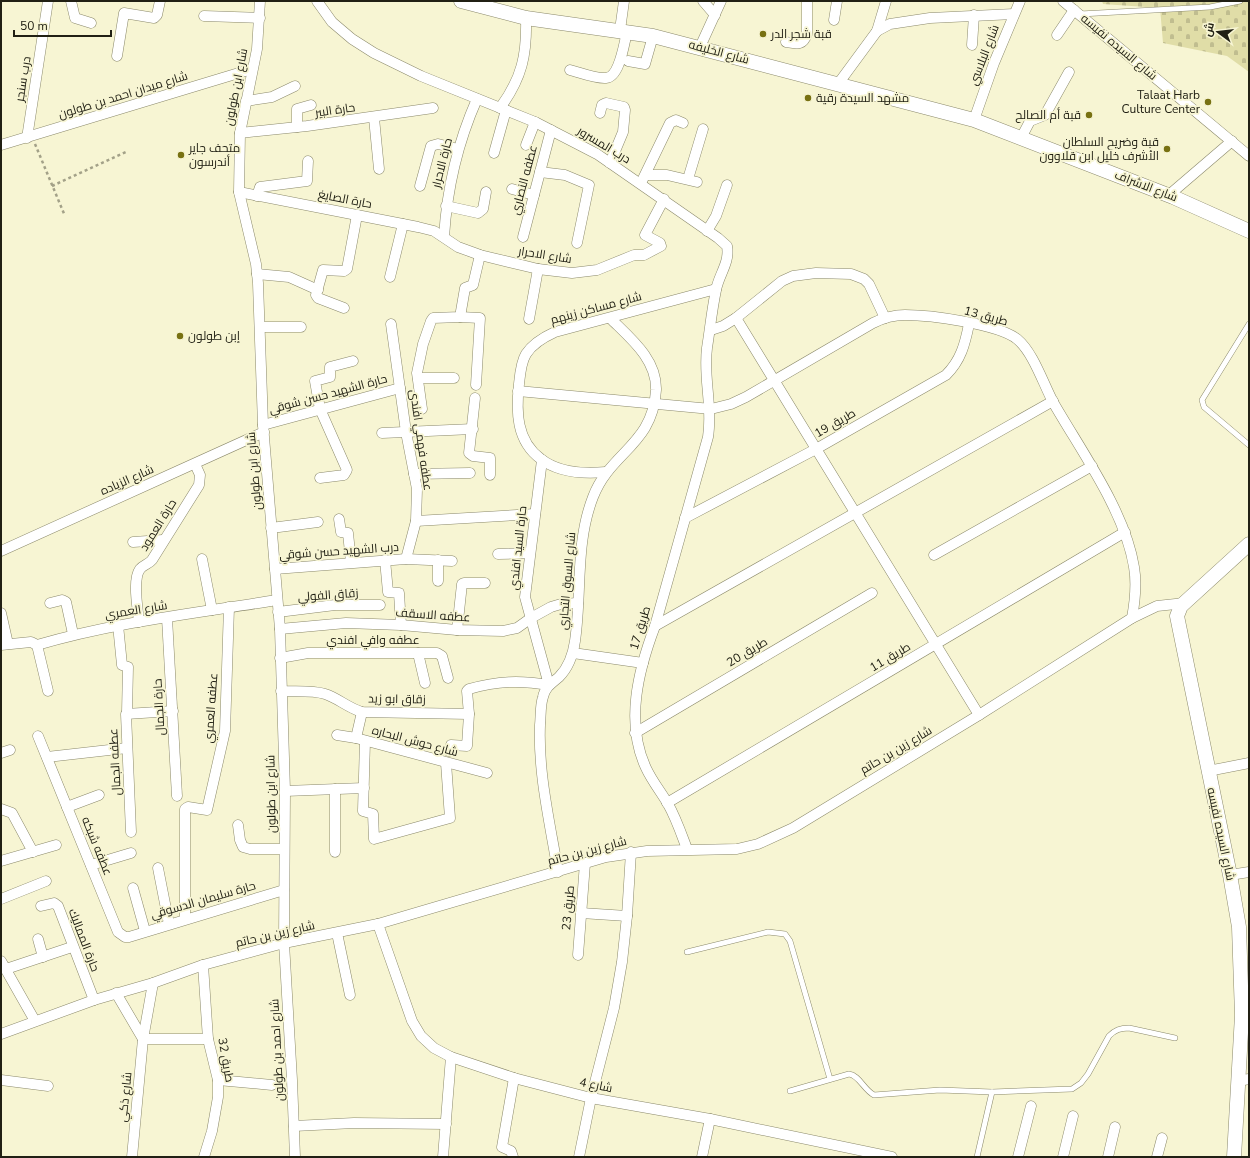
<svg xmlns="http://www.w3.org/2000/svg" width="1250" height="1158" font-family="'Nunito Sans',Cairo,sans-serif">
<defs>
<pattern id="cemetery-stones" width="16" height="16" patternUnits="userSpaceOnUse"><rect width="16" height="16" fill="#e0dda7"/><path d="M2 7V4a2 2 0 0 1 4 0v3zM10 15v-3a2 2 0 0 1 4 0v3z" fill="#c0bd8f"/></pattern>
</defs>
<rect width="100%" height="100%" fill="#f7f5d3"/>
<!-- cemetery -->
<path fill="url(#cemetery-stones)" d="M 1102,1 L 1249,1 L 1249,72 L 1227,56 L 1163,43 L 1160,8 L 1103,4 Z"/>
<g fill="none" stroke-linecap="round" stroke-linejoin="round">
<!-- lane casing -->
<g stroke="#8b896b" stroke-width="6">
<g id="lane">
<path d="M 1080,14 L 1210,7 L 1240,1"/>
<path d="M 1249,324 L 1202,400 L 1204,407 L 1249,445"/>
<path d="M 687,952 L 768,932 L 785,934 L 790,941 L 830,1079"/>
<path d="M 790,1091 L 849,1074 C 859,1075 864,1090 874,1095 L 940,1090 L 992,1092 L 1072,1089 L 1081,1083 L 1088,1074 L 1109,1036 C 1115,1030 1120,1028 1129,1028 L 1175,1038"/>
<path d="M 977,1157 L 992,1092"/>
</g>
</g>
<!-- street casing -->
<g stroke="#8b896b" stroke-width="11">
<g id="street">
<path d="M 71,1 L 75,18 L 91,23"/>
<path d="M 260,1 L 257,49 L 240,133 L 239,192 L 256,264 L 258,283 L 263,425 L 280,629 L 285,791 L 284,943 L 292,1080 L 295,1157"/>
<path d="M 317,1 L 332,22 L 352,39 L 374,53 L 421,76 L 535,122 L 597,154 L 718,238 L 727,246 C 730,263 719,274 716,290 C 712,309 710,329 707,348 C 703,378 713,406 708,437 L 655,626 C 638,671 625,723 646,768 C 652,781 661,792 668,804 C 676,818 681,833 687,849"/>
<path d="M 703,1 L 715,15"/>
<path d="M 1063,1 L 1249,156"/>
<path d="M 204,16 L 260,18"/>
<path d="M 834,20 L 837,1"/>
<path d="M 620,30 L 624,1"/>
<path d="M 877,31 L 886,1"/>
<path d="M 1057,35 L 1074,10"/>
<path d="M 786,42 C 797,44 803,46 807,34 L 807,1"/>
<path d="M 972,45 L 974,15"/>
<path d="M 700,47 L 721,1"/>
<path d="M 117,56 L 124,13 L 154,18 L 157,15 L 160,1"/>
<path d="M 628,61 L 645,64 L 653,36"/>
<path d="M 570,70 C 581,73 596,79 606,78 C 620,77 624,43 627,32"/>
<path d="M 838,84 L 877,31 L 890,24 L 930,18 L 1014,14"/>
<path d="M 246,101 L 272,97 L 295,86"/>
<path d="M 500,108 C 522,78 527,55 526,18"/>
<path d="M 600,113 L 602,105 L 606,103 L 624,107 L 625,110 L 623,132 L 610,163"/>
<path d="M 374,118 L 379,169"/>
<path d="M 974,120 L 994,63 L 1020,1"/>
<path d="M 297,127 L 297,109 L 311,105"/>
<path d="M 240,133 L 307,126 L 433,108"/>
<path d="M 27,138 L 48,1"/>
<path d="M 1021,138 L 1030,121 L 1045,115 L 1069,72"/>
<path d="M 1,145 L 252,69"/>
<path d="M 526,145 L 535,122"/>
<path d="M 494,153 L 506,110"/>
<path d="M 540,172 L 565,175 L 589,185 L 577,243"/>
<path d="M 646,175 L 667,175 L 697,182"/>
<path d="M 688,179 L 703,129"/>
<path d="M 641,183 L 670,123 L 676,120 L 683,123"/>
<path d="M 420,186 L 431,146 L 438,144 L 458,149"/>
<path d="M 512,189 L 534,195"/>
<path d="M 239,192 L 418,227 L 434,231 L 458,247 L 480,255 L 538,269 L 572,273 L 597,270 L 634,255 L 644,255 L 661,246 L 660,243 L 645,235 L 664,199"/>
<path d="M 1169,195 L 1232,141"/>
<path d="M 257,196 L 260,187 L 307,181 L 308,161"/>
<path d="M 446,206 L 478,213 L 483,209 L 486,192"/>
<path d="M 707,231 L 716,216 L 727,185"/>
<path d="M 444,237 C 447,188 457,144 477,99"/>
<path d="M 523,237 L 551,130"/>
<path d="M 257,274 L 289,277 L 318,290"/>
<path d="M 390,277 L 403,224"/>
<path d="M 344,308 L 318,298 L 316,295 L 323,270 L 344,271 L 347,269 L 357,215"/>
<path d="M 460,317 L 480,318 L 476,385"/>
<path d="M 736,318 L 979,715"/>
<path d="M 529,319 L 538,269"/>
<path d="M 391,324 L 406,432 L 417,489 L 416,521 L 406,559"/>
<path d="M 260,327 L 301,327"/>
<path d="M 711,330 L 723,326 L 736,318 L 782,281 L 793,276 L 816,273 L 851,274 L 864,279 L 869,284 L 885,318"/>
<path d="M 418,378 L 454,378"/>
<path d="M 518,391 L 711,409 L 731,404 L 746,397 L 873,323 C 883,318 894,315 905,315 C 930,315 998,324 1017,339 C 1033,352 1043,383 1053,402 C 1081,451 1125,511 1134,567 C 1137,584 1135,601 1132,618"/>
<path d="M 475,398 L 469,453 L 473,456 L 490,458 L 490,475"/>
<path d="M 422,409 L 417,373 L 423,344 L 431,321 L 433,318 L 460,317 L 465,288 L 473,285 L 480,255"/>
<path d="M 263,425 L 400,388"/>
<path d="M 382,433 L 473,429"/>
<path d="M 606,472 C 585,474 559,473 541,459 C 516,441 516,411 519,384 C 520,374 521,362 526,354 C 533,343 544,337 555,332 L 716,289"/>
<path d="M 414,474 L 470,473"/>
<path d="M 320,478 L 344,475 L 347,470 L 320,409 L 315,381 L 330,377 L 330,367 L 353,361"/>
<path d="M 685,518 L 816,449 L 946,375 C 961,360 965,344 969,324"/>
<path d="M 339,519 L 341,532 L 348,533 L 351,562"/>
<path d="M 416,521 L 535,514"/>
<path d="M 271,528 L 318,522"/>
<path d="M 133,542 L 163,540"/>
<path d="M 1,551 L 264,432"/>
<path d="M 498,554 L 530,553"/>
<path d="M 934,555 L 1092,466"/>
<path d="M 202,559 L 212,610"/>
<path d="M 385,560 L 388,592 L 399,593 L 401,625"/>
<path d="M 438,560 L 438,581"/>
<path d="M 275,569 L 406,559 L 452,561"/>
<path d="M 50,603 L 62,600 L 66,602 L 73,634"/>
<path d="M 278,612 L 335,605 L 380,605"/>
<path d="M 1,613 L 8,644"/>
<path d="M 167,618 L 177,796"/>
<path d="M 139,622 C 138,609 132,580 140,569 C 143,565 149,564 152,560 L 199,485 L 200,475 L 195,464"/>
<path d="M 118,625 L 122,665 L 128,667 L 127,713"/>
<path d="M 655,626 L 1053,401"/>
<path d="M 280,629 L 346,623 L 401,625 L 457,630 L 503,631 L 517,628 L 531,618 L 551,607 L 561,604 L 578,603"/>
<path d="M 457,630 L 462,584 L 464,583 L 485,583"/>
<path d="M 1,645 L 31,642 L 37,645 C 115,622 197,613 277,600"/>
<path d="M 37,645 L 48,691"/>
<path d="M 418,653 L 425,683"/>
<path d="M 573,653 L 643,663"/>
<path d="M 280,658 L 308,653 L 437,653 L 442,656 L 448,678"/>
<path d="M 281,691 C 295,692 312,690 325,694 C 338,698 348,708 362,712 L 469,714"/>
<path d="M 635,733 L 872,593"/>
<path d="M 337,735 L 356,738 L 487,773"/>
<path d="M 38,736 L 118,932 L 125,937 L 129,937 L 284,890"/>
<path d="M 356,738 L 362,712"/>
<path d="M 365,741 L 363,811 L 373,814 L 374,839 L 450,818 L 446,763"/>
<path d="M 449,751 L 451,745 L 467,746 L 469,714 L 467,691 L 469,689 C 498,681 519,680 549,685 L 525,597 L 542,460"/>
<path d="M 1,753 L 10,750"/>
<path d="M 47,757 L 127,748"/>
<path d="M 1208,771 L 1249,763"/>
<path d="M 335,789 L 335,852"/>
<path d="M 285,791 L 364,788"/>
<path d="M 667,803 L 1125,532"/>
<path d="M 67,807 L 99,795"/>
<path d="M 1,809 L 12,813 L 33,852"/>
<path d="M 238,825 L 240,840 L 243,847 L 250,849 L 284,849"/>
<path d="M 131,832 L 126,714 L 173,711"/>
<path d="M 1,861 L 56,845"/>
<path d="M 91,865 L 131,853"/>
<path d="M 158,868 L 169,924"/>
<path d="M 558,872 C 550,823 538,774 540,725 C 541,716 540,706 543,697 C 545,687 552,683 559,677 C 569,667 573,655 575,641 C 582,593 575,543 593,497 C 610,452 653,445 656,390 C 657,359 630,338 610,318"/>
<path d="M 1230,875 L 1249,872"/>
<path d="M 133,888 L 145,931"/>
<path d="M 1,899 L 46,881"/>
<path d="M 41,906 L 54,903 L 58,906 L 94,1000"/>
<path d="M 581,913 L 627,916"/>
<path d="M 185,919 L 185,809 L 188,807 L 207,810 L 225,731 L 229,607"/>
<path d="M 378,924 L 412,1021 L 421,1036 L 434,1048 L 451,1057 L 514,1078 L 591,1098 L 710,1119 L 892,1157"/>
<path d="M 337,933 L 350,995"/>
<path d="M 38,939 L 43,957"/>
<path d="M 578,955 L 585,863"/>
<path d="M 1,961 L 35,1021"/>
<path d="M 203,965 L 208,1039 L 218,1080 L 218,1097 L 212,1131 L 204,1157"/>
<path d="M 6,969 L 72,947"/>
<path d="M 116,993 L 143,1039"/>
<path d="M 1,1034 L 94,1000 L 153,983 L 203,965 L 284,943 L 378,924 L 606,857 L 647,851 L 737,849 L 758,844 L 793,828 L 979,715 L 1132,618 L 1157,606 L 1185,603"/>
<path d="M 143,1039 L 208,1039"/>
<path d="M 1,1080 L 48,1086"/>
<path d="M 218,1080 L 272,1085"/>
<path d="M 1238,1081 L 1249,1079"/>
<path d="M 294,1126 L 354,1123 L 446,1124"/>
<path d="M 132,1157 L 143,1039 L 153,983"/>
<path d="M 443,1157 L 451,1057"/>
<path d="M 513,1157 L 511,1151 L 502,1147 L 514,1078"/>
<path d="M 579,1157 L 591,1098 L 614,1008 L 622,962 L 627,916 L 631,852"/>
<path d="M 702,1157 L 710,1119"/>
<path d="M 1018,1157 L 1031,1106"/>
<path d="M 1063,1157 L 1073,1116"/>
<path d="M 1108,1157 L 1115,1127"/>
<path d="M 1157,1157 L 1162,1138"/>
</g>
</g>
<!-- secondary casing -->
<g stroke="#8b896b" stroke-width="15">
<g id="secondary">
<path d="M 461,1 L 526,18 L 653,36 L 974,120 L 1173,197 L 1249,231"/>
<path d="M 1234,1157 L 1242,1015 L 1239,927 L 1230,875 L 1177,616 L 1181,606 L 1249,544"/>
</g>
</g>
<!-- path -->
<g stroke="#a3a188" stroke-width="2.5" stroke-dasharray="3 3" stroke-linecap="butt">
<path d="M 35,144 L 65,216"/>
<path d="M 52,186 L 128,151"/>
</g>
<!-- lane -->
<use href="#lane" stroke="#fff" stroke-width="5"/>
<!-- street -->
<use href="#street" stroke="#fff" stroke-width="10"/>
<!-- secondary -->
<use href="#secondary" stroke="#fff" stroke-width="14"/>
</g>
<!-- markers -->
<g fill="#787112" stroke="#f7f5d3" stroke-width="1.5">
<circle cx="763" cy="34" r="4"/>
<circle cx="808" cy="98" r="4"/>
<circle cx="1208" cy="102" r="4"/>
<circle cx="1089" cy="115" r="4"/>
<circle cx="1167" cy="149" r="4"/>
<circle cx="181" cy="155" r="4"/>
<circle cx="180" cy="336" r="4"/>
</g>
<g text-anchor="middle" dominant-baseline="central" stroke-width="3.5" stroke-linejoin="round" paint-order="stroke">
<!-- poi labels -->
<g font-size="12" fill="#212014" stroke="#f7f5d3" text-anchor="start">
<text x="771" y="34">قبة شجر الدر</text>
<text x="1200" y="95" text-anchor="end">Talaat Harb<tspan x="1200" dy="14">Culture Center</tspan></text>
<text x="816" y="98">مشهد السيدة رقية</text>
<text x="1081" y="115" text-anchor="end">قبة أم الصالح</text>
<text x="1159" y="142" text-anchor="end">قبة وضريح السلطان<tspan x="1159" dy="14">الأشرف خليل ابن قلاوون</tspan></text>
<text x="189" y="148">متحف جاير<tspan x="189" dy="14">أندرسون</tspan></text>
<text x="188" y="336">إبن طولون</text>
</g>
<!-- street labels -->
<g font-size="12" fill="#212014" stroke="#f7f5d3">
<text transform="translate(1119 47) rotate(40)">شارع السيده نفيسه</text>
<text transform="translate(719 52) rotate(15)">شارع الخليفه</text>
<text transform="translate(984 55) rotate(-69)">شارع البلاسي</text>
<text transform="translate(23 79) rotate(-81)">درب سنجر</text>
<text transform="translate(236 87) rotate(-79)">شارع ابن طولون</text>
<text transform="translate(123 95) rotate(-17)">شارع ميدان احمد بن طولون</text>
<text transform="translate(335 110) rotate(-8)">حارة البير</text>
<text transform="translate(604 145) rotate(31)">درب المسرور</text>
<text transform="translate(442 163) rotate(-76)">حارة الاحرار</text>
<text transform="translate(524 180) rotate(-75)">عطفه النصاري</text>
<text transform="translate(1146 186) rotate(21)">شارع الاشراف</text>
<text transform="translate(345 199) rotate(11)">حارة الصايغ</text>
<text transform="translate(545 255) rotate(9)">شارع الاحرار</text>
<text transform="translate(596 308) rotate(-15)">شارع مساكن زينهم</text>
<text transform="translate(986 316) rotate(15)">طريق 13</text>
<text transform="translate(328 394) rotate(-15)">حارة الشهيد حسن شوقي</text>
<text transform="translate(835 423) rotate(-30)">طريق 19</text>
<text transform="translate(421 440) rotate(82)">عطفه فهمي افندى</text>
<text transform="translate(254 471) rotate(-95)">شارع ابن طولون</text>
<text transform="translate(127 480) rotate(-24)">شارع الزياده</text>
<text transform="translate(158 525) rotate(-58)">حارة العمود</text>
<text transform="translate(518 548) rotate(-84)">حارة السيد افندي</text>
<text transform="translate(339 551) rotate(-4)">درب الشهيد حسن شوقي</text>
<text transform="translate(567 581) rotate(-85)">شارع السوق التجاري</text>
<text transform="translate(328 595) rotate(-4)">زقاق الفولي</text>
<text transform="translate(136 610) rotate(-9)">شارع العمري</text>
<text transform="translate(433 615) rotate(4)">عطفه الاسقف</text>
<text transform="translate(640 628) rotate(-73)">طريق 17</text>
<text x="373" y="640">عطفه وافي افندي</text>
<text transform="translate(747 652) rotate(-31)">طريق 20</text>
<text transform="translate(890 657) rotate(-31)">طريق 11</text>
<text transform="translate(397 699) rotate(1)">زقاق ابو زيد</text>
<text transform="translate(159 707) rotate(-93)">حارة الجمال</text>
<text transform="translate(211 708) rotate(-86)">عطفه العمري</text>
<text transform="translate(415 741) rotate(15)">شارع حوش البحاره</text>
<text transform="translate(896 750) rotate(-31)">شارع زين بن حاتم</text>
<text transform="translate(115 762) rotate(-93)">عطفه الجمال</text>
<text transform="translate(271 794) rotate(-91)">شارع ابن طولون</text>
<text transform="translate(1221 834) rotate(78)">شارع السيده نفيسه</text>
<text transform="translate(97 846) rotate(68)">عطفه شبكه</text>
<text transform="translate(587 851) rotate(-15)">شارع زين بن حاتم</text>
<text transform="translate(203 900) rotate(-16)">حارة سليمان الدسوقي</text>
<text transform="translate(568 908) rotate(-85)">طريق 23</text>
<text transform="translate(275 934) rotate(-13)">شارع زين بن حاتم</text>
<text transform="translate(84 940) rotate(69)">حارة المماليك</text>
<text transform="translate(277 1050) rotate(-93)">شارع احمد بن طولون</text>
<text transform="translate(226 1060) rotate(80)">طريق 32</text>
<text transform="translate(596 1085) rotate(12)">شارع 4</text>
<text transform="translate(125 1097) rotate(-84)">شارع ذكي</text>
</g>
</g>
<!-- border -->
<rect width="1250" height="1158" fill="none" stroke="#212014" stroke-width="4"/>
<!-- north arrow -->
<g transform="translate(1218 32) rotate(285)" stroke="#f7f5d3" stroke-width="3" paint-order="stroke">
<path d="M0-3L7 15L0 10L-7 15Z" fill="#212014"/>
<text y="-6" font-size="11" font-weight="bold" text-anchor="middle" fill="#212014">ش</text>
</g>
<!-- scale -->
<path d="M14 30v6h97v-6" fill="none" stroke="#212014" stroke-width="2"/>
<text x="20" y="30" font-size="12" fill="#212014" stroke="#f7f5d3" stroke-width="3" paint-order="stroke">50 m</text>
</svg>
